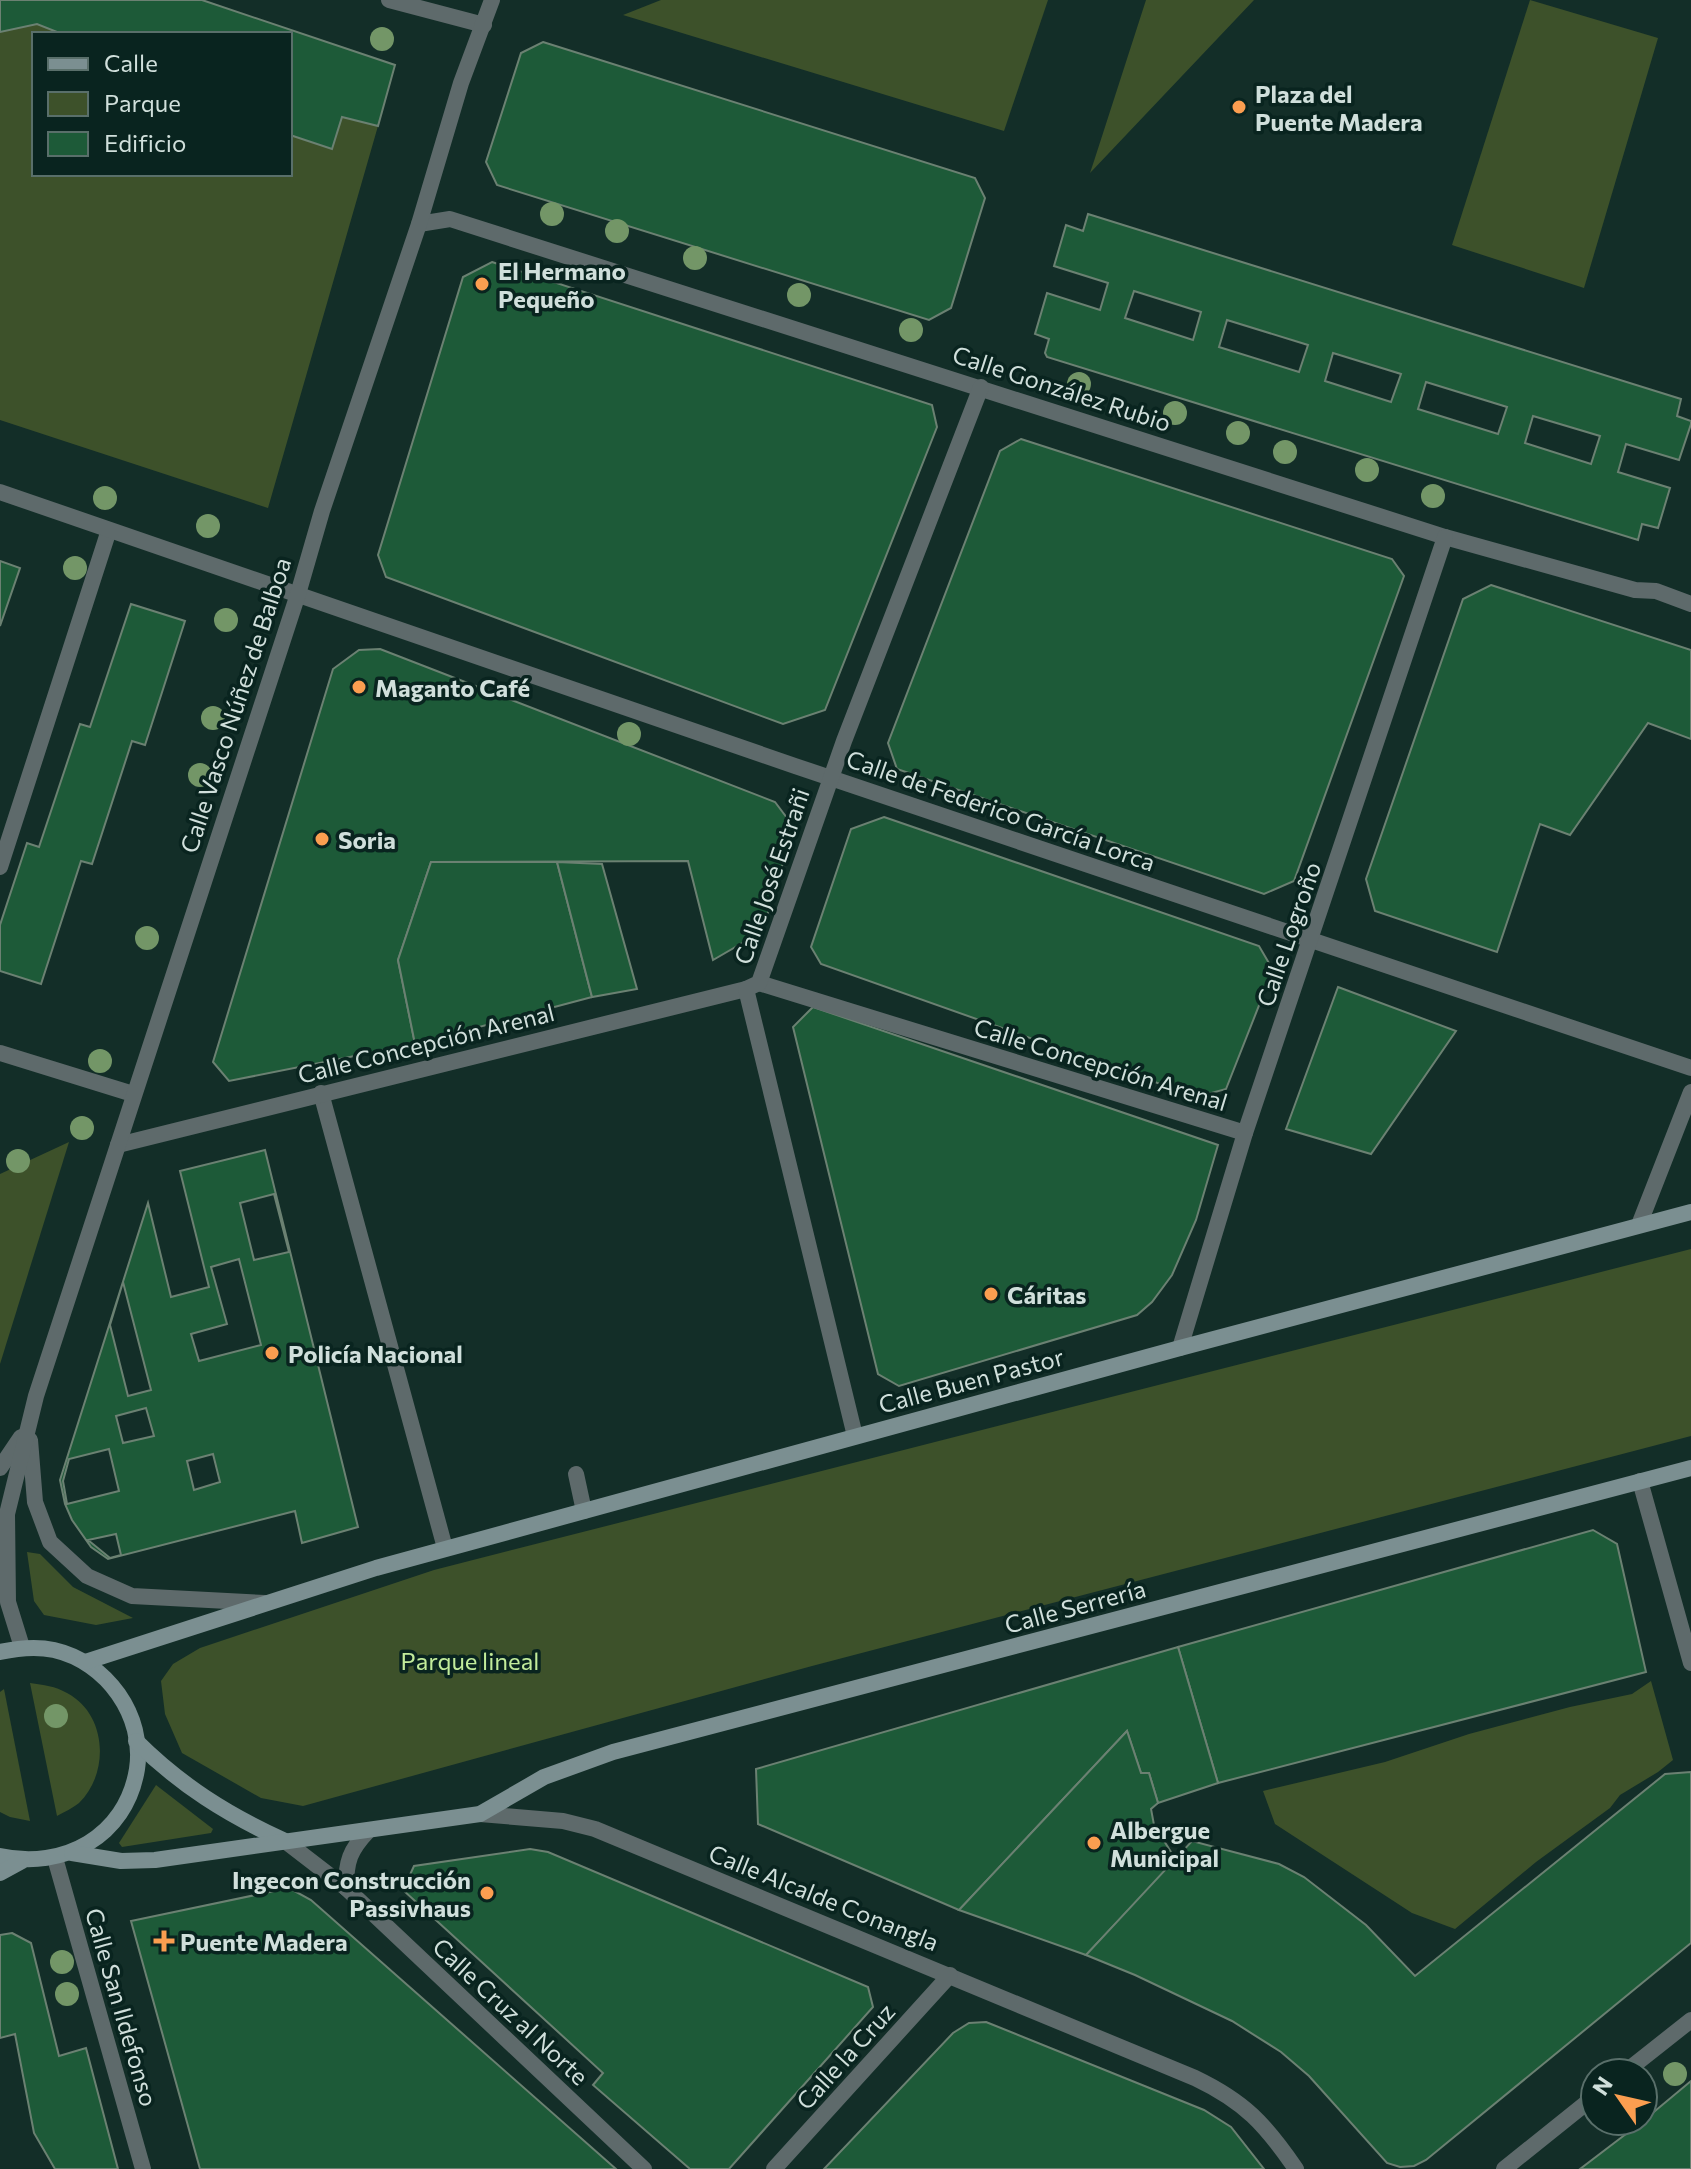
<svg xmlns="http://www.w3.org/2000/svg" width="1691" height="2169" font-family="Commissioner,sans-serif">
<rect width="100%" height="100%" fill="#132e28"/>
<!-- green -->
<g fill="#3d512a">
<path d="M 661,0 L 1048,0 L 1004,131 L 623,15 Z"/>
<path d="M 1146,0 L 1254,0 L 1090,173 L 1094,161 Z"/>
<path d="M 1530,0 L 1658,38 L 1584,288 L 1452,245 Z"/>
<path d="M 37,24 L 62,34 L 34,34 L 34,174 L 290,174 L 290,135 L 331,148 L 342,117 L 378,126 L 268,508 L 0,420 L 0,32 Z"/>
<path d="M 69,1142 L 0,1364 L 0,1174 Z"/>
<path d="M 1691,1249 L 1691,1436 L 812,1666 L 303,1806 L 261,1798 L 182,1753 L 165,1714 L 161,1681 L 173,1664 L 200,1648 L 434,1570 Z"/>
<path d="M 27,1552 L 40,1554 L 73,1587 L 133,1618 L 96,1625 L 44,1615 L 34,1601 Z"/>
<path d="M 1651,1681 L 1673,1760 L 1658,1772 L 1620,1795 L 1610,1808 L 1536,1862 L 1455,1929 L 1412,1913 L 1275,1824 L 1263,1791 L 1385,1762 L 1469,1734 L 1570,1707 L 1632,1694 Z"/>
<path d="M 30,1683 C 44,1685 55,1686 67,1693 C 107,1714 110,1773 79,1803 C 73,1808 64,1812 57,1816 Z"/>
<path d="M 4,1689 L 30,1821 L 10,1817 L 0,1812 L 0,1692 Z"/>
<path d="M 156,1785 L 213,1829 L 211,1833 L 122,1847 L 119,1843 Z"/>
</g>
<!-- building -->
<g fill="#1d5a38" stroke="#6b8172" stroke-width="2" fill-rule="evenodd">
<path d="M 0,0 L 202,0 L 395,65 L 378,126 L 342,117 L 332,149 L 290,135 L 290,34 L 62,34 L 37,24 L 0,32 Z"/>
<path d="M 543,42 L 975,178 L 985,198 L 951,308 L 929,320 L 497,185 L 486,162 L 521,53 Z"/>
<path d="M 1088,214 L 1681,399 L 1677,416 L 1691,421 L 1691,424 L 1679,460 L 1626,444 L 1618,472 L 1670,488 L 1658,528 L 1642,524 L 1638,540 L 1047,357 L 1045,353 L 1049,339 L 1035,334 L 1047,293 L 1100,310 L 1108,283 L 1054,266 L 1066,225 L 1083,231 ZM 1134,291 L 1201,312 L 1193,340 L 1125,318 ZM 1227,320 L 1308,345 L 1299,372 L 1219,347 ZM 1333,353 L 1401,374 L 1391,402 L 1325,381 ZM 1426,382 L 1507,407 L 1498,434 L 1418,409 ZM 1533,416 L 1600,436 L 1591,464 L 1525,443 Z"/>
<path d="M 492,262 L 932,405 L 937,427 L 825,710 L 783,724 L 386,577 L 378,555 L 463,277 Z"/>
<path d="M 1021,439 L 1392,559 L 1404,576 L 1294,881 L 1264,894 L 897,769 L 888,743 L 1000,451 Z"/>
<path d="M 0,561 L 20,568 L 0,626 Z"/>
<path d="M 1491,585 L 1691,650 L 1691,739 L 1648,723 L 1570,835 L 1540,824 L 1497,952 L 1375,911 L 1366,879 L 1463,599 Z"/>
<path d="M 131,604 L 185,621 L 145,745 L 132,741 L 92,864 L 81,861 L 41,984 L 0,971 L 0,925 L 27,843 L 39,847 L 80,724 L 90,727 Z"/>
<path d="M 380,649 L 775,802 L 787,818 L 791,834 L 770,909 L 756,935 L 713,960 L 688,861 L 431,862 L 398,960 L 415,1044 L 229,1081 L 213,1062 L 333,669 L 359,650 Z"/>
<path d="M 884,817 L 1259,946 L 1273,970 L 1226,1089 L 1197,1097 L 821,964 L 811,947 L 851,829 Z"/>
<path d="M 431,862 L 557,862 L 592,997 L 415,1044 L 398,960 Z"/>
<path d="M 557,862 L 602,864 L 637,989 L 592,997 Z"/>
<path d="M 1338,987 L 1456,1031 L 1371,1154 L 1286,1129 Z"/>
<path d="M 813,1007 L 1218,1145 L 1196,1220 L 1172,1275 L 1152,1302 L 1137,1315 L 899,1386 L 878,1374 L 793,1027 Z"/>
<path d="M 265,1150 L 358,1527 L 302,1543 L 295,1511 L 108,1559 L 91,1547 L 72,1520 L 65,1504 L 60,1480 L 148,1203 L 171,1297 L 209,1287 L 180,1171 ZM 274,1194 L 289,1252 L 254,1260 L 240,1203 ZM 239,1259 L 261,1345 L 199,1361 L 191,1334 L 227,1324 L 211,1267 ZM 123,1282 L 151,1390 L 128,1396 L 110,1325 ZM 146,1408 L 154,1436 L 123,1443 L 116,1416 ZM 109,1449 L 119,1491 L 67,1504 L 63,1481 L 69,1459 ZM 213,1454 L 220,1482 L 194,1490 L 187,1461 ZM 116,1534 L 121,1555 L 110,1558 L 88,1540 Z"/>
<path d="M 1593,1530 L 1617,1544 L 1646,1672 L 1218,1783 L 1178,1647 Z"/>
<path d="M 1178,1647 L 1218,1783 L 1158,1803 L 1149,1773 L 1141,1773 L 1127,1731 L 959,1910 L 758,1824 L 756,1769 Z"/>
<path d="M 1127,1731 L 1141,1773 L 1149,1773 L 1158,1803 L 1151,1809 L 1154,1825 L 1176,1860 L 1086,1955 L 959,1910 Z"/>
<path d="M 1691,1772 L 1691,1943 L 1426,2160 L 1414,2166 L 1400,2167 L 1387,2163 L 1309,2076 L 1281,2052 L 1232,2021 L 1135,1975 L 1086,1955 L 1192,1841 L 1279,1864 L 1304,1877 L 1366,1925 L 1415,1976 L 1665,1774 Z"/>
<path d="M 530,1849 L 548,1852 L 868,1987 L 873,2007 L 729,2169 L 690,2169 L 593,2085 L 603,2073 L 403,1890 L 414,1866 Z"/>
<path d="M 289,1888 L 311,1900 L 616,2169 L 200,2169 L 131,1921 Z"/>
<path d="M 12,1933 L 31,1943 L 59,2056 L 86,2048 L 118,2169 L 55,2169 L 34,2133 L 15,2034 L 0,2038 L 0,1935 Z"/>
<path d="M 986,2022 L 1204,2110 L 1231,2127 L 1264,2169 L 824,2169 L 953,2033 L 969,2023 Z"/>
<path d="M 1691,2081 L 1691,2169 L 1580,2169 L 1643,2121 Z"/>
</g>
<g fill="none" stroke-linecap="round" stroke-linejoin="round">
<!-- lane -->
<path stroke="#5e6a6b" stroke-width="16" d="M 0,867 L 109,530"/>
<!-- street -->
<g stroke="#5e6a6b" stroke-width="16">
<path d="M 389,0 L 484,25"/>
<path d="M 419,224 L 450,219 L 1445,537 L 1635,590 L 1656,591 L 1691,604"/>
<path d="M 0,492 L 795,766 L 1691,1068"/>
<path d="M 759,983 L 1245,1133"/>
<path d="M 0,1053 L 133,1094"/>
<path d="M 321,1093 L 445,1548"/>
<path d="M 118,1145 L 746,989"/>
<path d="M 1639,1225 L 1691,1092"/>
<path d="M 1180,1348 L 1245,1133 L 1445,537"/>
<path d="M 855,1436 L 746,989 L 759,983 L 844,741 L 981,387"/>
<path d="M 30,1440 L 35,1502 L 50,1542 L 87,1576 L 132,1596 L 265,1603"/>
<path d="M 0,1468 L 21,1437"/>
<path d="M 576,1474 L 584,1511"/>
<path d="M 1640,1481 L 1691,1663"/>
<path d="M 22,1647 L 8,1602 L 7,1514 L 36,1396 L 298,594 L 322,511 L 419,224 L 461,83 L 492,0"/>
<path d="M 480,1814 L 563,1821 L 595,1829 L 1195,2078 C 1245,2102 1265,2124 1296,2169"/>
<path d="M 285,1841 L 346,1888 L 644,2169"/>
<path d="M 55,1858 L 143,2169"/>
<path d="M 346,1888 C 346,1861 350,1850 368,1831"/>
<path d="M 1624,2073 L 1691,2020"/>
<path d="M 774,2169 L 950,1975"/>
<path d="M 1504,2169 L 1595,2096"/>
</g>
<!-- secondary -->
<g stroke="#7b8f91" stroke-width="16">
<path d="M 0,1652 C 18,1648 36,1646 54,1650 C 107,1662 145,1716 137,1769 C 126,1837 63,1870 0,1856"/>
<path d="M 85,1662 L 376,1568 L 1180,1348 L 1691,1212"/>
<path d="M 136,1741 C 180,1785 228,1815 283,1840"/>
<path d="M 72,1853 L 121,1861 L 155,1860 L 480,1814 L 544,1777 L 613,1752 L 1691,1468"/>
<path d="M 0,1873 L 22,1861"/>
</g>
</g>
<!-- trees -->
<g fill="#739667">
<circle cx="382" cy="39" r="12"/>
<circle cx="552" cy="214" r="12"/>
<circle cx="617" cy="231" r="12"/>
<circle cx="695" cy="258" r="12"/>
<circle cx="799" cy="295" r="12"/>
<circle cx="911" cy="330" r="12"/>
<circle cx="1079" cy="384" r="12"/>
<circle cx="1175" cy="413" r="12"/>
<circle cx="1238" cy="433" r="12"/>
<circle cx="1285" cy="452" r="12"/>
<circle cx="1367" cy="470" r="12"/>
<circle cx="1433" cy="496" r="12"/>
<circle cx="105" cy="498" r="12"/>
<circle cx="208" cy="526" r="12"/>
<circle cx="75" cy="568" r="12"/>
<circle cx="226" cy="620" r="12"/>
<circle cx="213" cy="718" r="12"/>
<circle cx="629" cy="734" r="12"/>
<circle cx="200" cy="775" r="12"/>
<circle cx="147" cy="938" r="12"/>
<circle cx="100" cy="1061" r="12"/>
<circle cx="82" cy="1128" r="12"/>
<circle cx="18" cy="1161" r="12"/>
<circle cx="56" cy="1716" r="12"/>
<circle cx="62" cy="1962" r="12"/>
<circle cx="67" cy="1994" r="12"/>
<circle cx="1675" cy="2074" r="12"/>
</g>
<!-- markers -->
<g fill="#fb9e50" stroke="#09241f" stroke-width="3">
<circle cx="1239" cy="107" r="8"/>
<circle cx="482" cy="284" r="8"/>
<circle cx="359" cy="687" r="8"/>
<circle cx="322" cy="839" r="8"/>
<circle cx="991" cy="1294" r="8"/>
<circle cx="272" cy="1353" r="8"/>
<circle cx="1094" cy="1843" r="8"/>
<circle cx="487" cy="1893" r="8"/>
<path d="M160 1929h8v8h8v8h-8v8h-8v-8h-8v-8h8z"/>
</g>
<g text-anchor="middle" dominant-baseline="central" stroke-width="7" stroke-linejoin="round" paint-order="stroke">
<!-- poi labels -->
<g font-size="24" font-weight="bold" fill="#d0dfdb" stroke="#09241f" text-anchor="start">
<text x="1255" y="93">Plaza del<tspan x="1255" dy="28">Puente Madera</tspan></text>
<text x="498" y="270">El Hermano<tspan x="498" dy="28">Pequeño</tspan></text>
<text x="375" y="687">Maganto Café</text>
<text x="338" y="839">Soria</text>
<text x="1007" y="1294">Cáritas</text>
<text x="288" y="1353">Policía Nacional</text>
<text x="1110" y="1829">Albergue<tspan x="1110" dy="28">Municipal</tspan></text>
<text x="471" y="1879" text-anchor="end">Ingecon Construcción<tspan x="471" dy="28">Passivhaus</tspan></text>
<text x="180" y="1941">Puente Madera</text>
</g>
<!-- street labels -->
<g font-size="24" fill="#d0dfdb" stroke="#09241f">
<text transform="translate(1062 388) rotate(18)">Calle González Rubio</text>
<text transform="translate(235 705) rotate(-72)">Calle Vasco Núñez de Balboa</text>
<text transform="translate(1001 810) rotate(19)">Calle de Federico García Lorca</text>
<text transform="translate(771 876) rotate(-71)">Calle José Estrañi</text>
<text transform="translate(1288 934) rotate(-71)">Calle Logroño</text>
<text transform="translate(426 1043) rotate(-14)">Calle Concepción Arenal</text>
<text transform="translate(1101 1064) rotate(17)">Calle Concepción Arenal</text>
<text transform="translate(971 1380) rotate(-15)">Calle Buen Pastor</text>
<text transform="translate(1075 1606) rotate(-15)">Calle Serrería</text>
<text transform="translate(824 1897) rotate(22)">Calle Alcalde Conangla</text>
<text transform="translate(122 2007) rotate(74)">Calle San Ildefonso</text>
<text transform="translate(511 2011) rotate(43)">Calle Cruz al Norte</text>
<text transform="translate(845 2056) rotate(-48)">Calle la Cruz</text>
</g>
<!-- park labels -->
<g font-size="24" fill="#c2ec9b" stroke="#09241f">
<text x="470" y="1660">Parque lineal</text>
</g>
</g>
<!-- legend -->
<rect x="32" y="32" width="260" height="144" fill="#09241f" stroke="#596f6a" stroke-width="2"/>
<rect x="48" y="58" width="40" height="12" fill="#7b8f91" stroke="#596f6a" stroke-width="2"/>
<text x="104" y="72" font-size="24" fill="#d0dfdb">Calle</text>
<rect x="48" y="92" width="40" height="24" fill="#3d512a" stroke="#596f6a" stroke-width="2"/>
<text x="104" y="112" font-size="24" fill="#d0dfdb">Parque</text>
<rect x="48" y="132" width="40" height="24" fill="#1d5a38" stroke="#596f6a" stroke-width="2"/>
<text x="104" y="152" font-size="24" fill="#d0dfdb">Edificio</text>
<!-- north arrow -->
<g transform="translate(1619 2097) rotate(304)"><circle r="38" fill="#09241f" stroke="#596f6a" stroke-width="2"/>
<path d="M0-6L14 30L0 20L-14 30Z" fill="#fb9e50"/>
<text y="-12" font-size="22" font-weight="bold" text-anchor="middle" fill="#d0dfdb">N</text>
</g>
</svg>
